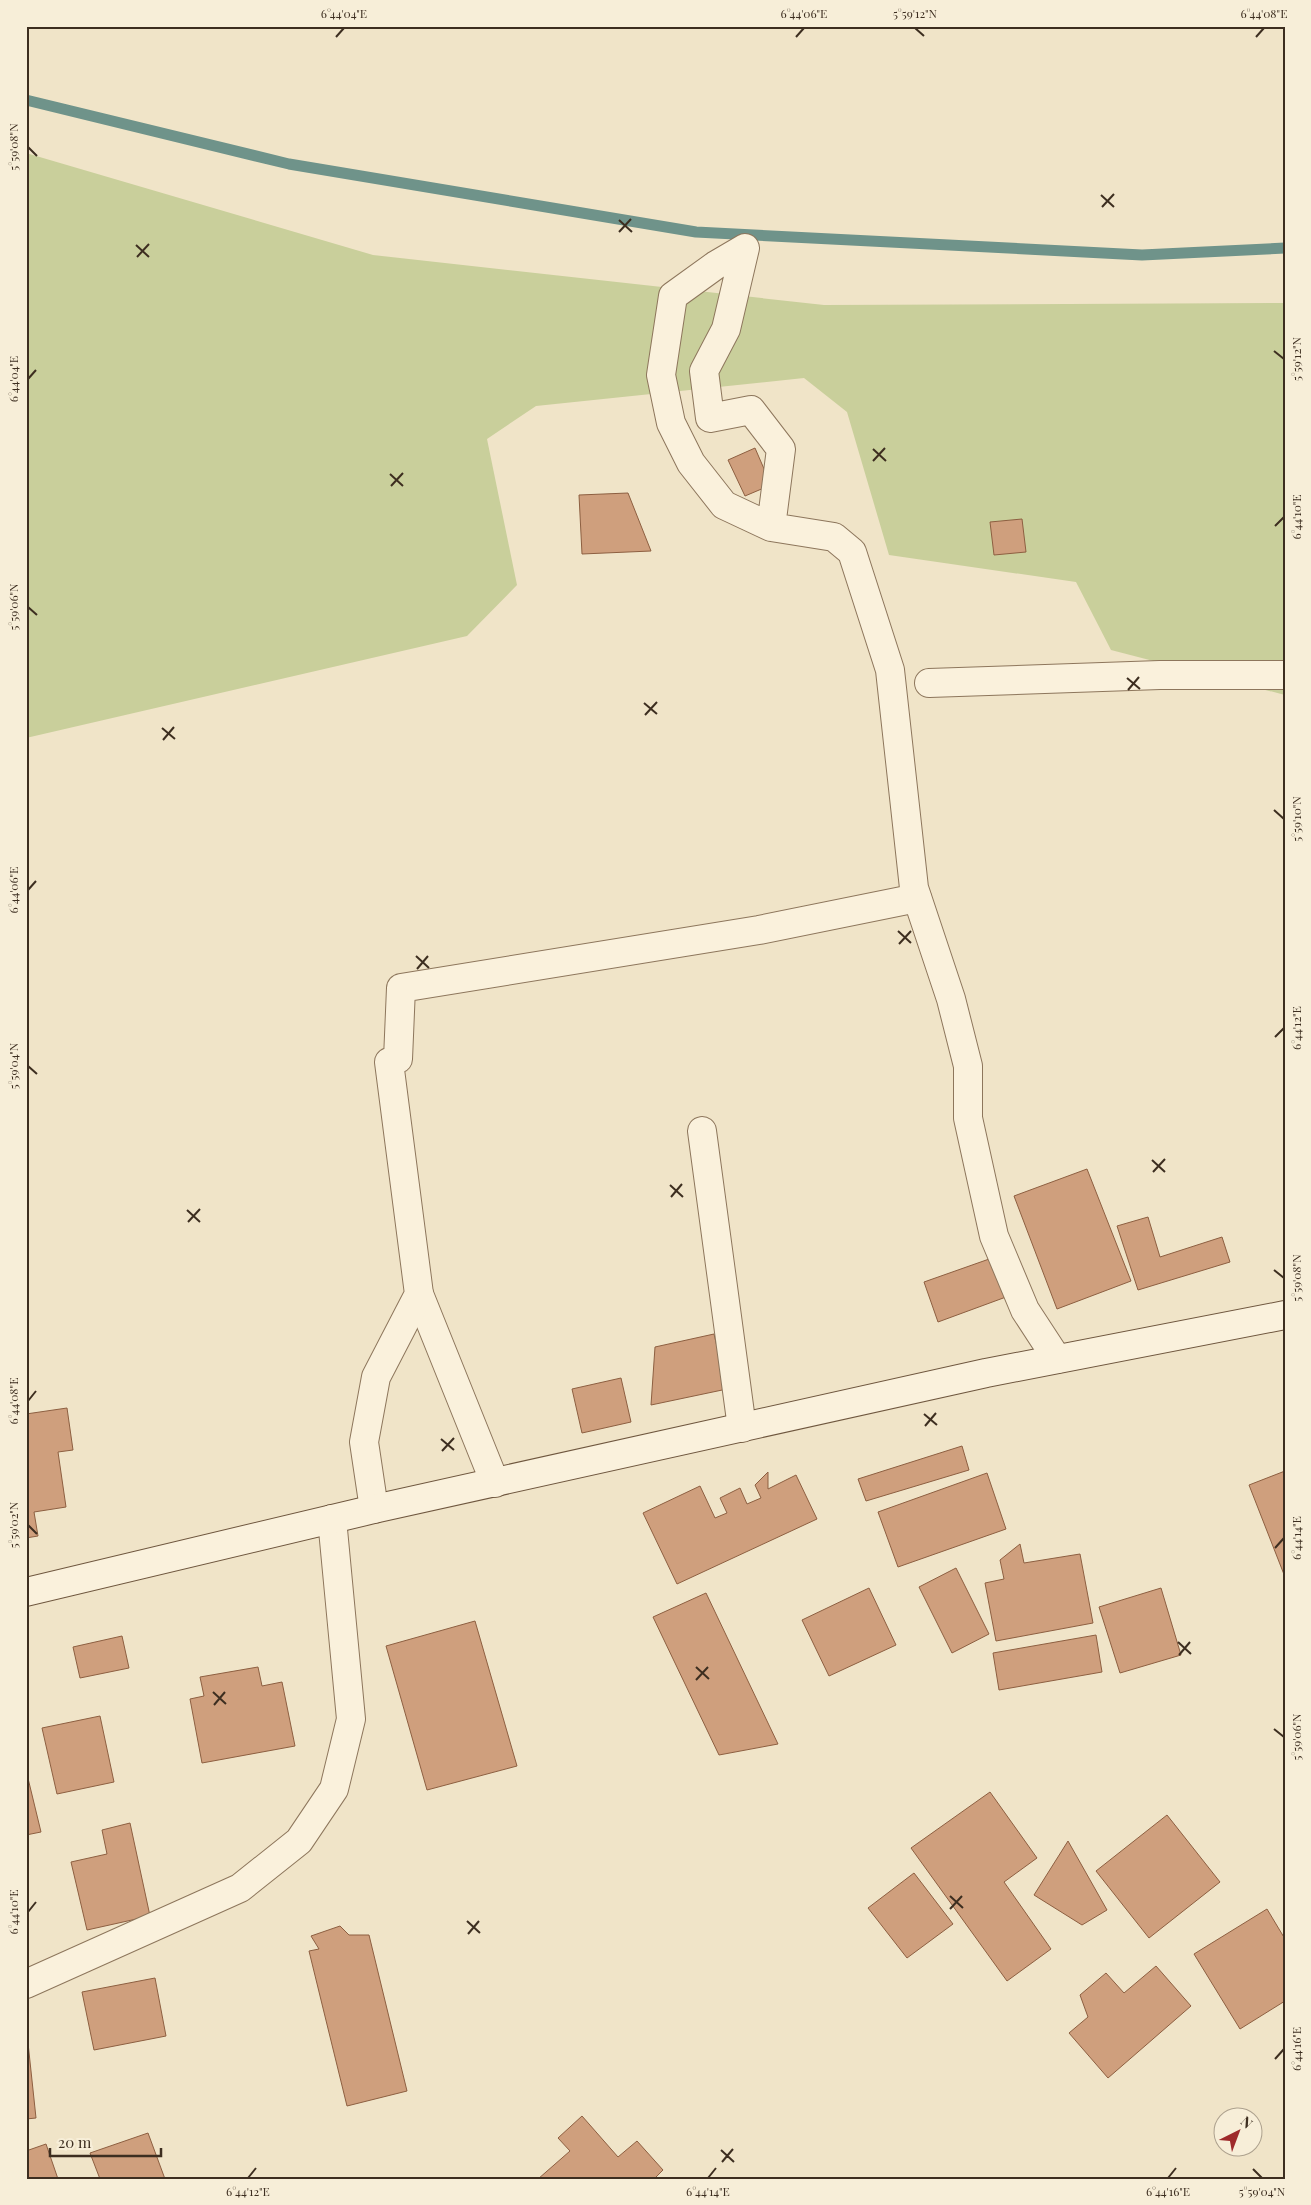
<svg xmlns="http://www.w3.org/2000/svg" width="1311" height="2205" font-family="'Playfair Display',serif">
<rect width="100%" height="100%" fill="#f0e4c8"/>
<!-- green -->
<path fill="#c9cf9b" d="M 26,153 L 373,255 L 824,305 L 1285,303 L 1285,695 L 1111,650 L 1076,582 L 889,555 L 847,412 L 804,378 L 536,406 L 487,439 L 517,585 L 467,636 L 26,738 Z"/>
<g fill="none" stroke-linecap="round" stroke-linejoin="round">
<!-- stream -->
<path stroke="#6f938a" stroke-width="11" d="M 26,100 L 289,164 L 696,232 L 1142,255 L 1285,248"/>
</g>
<!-- building -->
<g fill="#cf9f7d" stroke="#8d5f41">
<path d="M 755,448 L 771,485 L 745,496 L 728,460 Z"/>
<path d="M 628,493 L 651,551 L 582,554 L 579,495 Z"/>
<path d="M 1022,519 L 1026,552 L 994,555 L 990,522 Z"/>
<path d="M 1087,1169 L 1131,1281 L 1057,1309 L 1014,1196 Z"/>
<path d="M 1148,1217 L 1160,1257 L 1222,1237 L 1230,1262 L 1138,1290 L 1117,1226 Z"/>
<path d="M 992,1258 L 1006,1297 L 938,1322 L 924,1282 Z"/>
<path d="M 714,1334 L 727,1389 L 651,1405 L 655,1347 Z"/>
<path d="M 621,1378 L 631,1422 L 582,1433 L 572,1389 Z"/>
<path d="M 67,1408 L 73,1450 L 58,1452 L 66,1507 L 34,1512 L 38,1536 L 26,1538 L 26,1414 Z"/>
<path d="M 962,1446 L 969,1470 L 866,1501 L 858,1479 Z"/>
<path d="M 1285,1471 L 1285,1577 L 1249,1485 Z"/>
<path d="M 768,1472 L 768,1489 L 796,1475 L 817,1519 L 677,1584 L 643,1513 L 700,1486 L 715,1518 L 727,1513 L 720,1498 L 740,1488 L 747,1504 L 761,1498 L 755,1485 Z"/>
<path d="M 987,1473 L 1006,1529 L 898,1567 L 878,1512 Z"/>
<path d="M 1020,1544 L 1024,1563 L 1080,1554 L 1093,1623 L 996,1641 L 985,1583 L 1004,1579 L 1000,1560 Z"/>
<path d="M 956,1568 L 989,1634 L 952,1653 L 919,1587 Z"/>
<path d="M 869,1588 L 896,1645 L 829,1676 L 802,1620 Z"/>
<path d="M 1161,1588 L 1181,1655 L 1120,1673 L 1099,1607 Z"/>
<path d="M 706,1593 L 778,1744 L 719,1755 L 653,1617 Z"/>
<path d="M 475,1621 L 517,1766 L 427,1790 L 386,1646 Z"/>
<path d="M 1096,1635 L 1102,1672 L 999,1690 L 993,1653 Z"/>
<path d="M 122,1636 L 129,1668 L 80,1678 L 73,1647 Z"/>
<path d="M 258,1667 L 262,1686 L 282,1682 L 295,1746 L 202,1763 L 190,1699 L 204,1696 L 200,1677 Z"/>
<path d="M 100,1716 L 114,1782 L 57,1794 L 42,1728 Z"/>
<path d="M 26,1770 L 41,1832 L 26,1835 Z"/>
<path d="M 990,1792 L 1037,1858 L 1004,1882 L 1051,1949 L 1007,1981 L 911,1848 Z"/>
<path d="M 1167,1815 L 1220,1882 L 1149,1938 L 1096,1871 Z"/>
<path d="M 130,1823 L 150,1916 L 87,1930 L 71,1862 L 107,1854 L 102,1830 Z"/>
<path d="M 1068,1841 L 1107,1910 L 1082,1925 L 1034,1895 Z"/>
<path d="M 914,1873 L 953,1924 L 907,1958 L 868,1908 Z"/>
<path d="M 1267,1909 L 1285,1939 L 1285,2001 L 1240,2029 L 1194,1954 Z"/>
<path d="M 340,1926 L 349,1935 L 369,1935 L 407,2091 L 347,2106 L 309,1951 L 319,1949 L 311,1936 Z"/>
<path d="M 1156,1966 L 1191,2006 L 1108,2078 L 1069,2033 L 1088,2017 L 1080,1995 L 1106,1973 L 1124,1993 Z"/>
<path d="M 155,1978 L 166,2036 L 94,2050 L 82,1992 Z"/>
<path d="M 26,2024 L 36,2118 L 26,2119 Z"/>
<path d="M 582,2116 L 618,2157 L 637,2141 L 663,2170 L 654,2179 L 538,2179 L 570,2151 L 558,2138 Z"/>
<path d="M 148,2133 L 165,2179 L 100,2179 L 90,2153 Z"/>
<path d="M 46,2144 L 58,2179 L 26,2179 L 26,2151 Z"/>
</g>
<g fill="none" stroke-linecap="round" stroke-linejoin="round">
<!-- street casing -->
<g stroke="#8d765c" stroke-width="30">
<g id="street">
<path d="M 771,527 L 724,505 L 691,463 L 671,423 L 661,375 L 673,296 L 716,265 L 745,248 L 726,329 L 704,371 L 710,418 L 751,410 L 781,449 L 771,527 L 834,537 L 852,552 L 890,670 L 914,888 L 951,999 L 968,1066 L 968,1118 L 994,1236 L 1025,1310 L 1057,1359"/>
<path d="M 929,683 L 1160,675 L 1285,675"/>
<path d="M 702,1131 L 742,1428"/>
<path d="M 419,1294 L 495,1483"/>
<path d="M 374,1509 L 364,1442 L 376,1377 L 419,1294 L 389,1062 L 398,1059 L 401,988 L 759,930 L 917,898"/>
<path d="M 26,1984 L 240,1888 L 299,1841 L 334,1789 L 351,1719 L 332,1519"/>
</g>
</g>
<!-- secondary casing -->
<g stroke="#6f573f" stroke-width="30">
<path id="secondary" d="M 26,1592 L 374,1509 L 986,1373 L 1285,1315"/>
</g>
<!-- street -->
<use href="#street" stroke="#faf1dc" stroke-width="28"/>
<!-- secondary -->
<use href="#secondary" stroke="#faf1dc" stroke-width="28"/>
</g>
<!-- ticks -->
<path fill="none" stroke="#3d2e20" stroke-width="2" d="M 915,28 L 924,36M 336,37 L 344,28M 796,37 L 804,28M 1256,37 L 1264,28M 28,147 L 37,156M 1101,195 L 1114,207M 1102,207 L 1114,194M 619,220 L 632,232M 619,232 L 631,219M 136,245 L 149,257M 137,257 L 149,244M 1274,351 L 1284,359M 28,379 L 36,370M 873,449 L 886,461M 873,461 L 885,448M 390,474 L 403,486M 391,486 L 403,473M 1275,526 L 1284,517M 28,607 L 37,615M 1127,678 L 1140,689M 1128,690 L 1139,677M 644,703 L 657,714M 645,715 L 657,702M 162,728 L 175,739M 163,740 L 174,727M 1274,810 L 1284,819M 28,890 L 36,881M 898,931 L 911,943M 899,944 L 911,931M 416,956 L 429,968M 417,969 L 428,956M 1275,1037 L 1284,1028M 28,1066 L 37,1074M 1152,1160 L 1165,1172M 1153,1172 L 1165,1159M 670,1185 L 683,1197M 671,1197 L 682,1184M 187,1210 L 200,1222M 188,1222 L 200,1209M 1274,1270 L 1284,1278M 28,1401 L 36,1391M 924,1414 L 937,1425M 925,1426 L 936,1413M 441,1439 L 454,1450M 442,1451 L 454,1438M 28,1525 L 37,1534M 1275,1548 L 1284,1538M 1178,1642 L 1191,1654M 1179,1655 L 1190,1642M 696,1667 L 709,1679M 696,1680 L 708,1667M 213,1692 L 226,1704M 214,1705 L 225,1692M 1274,1729 L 1284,1737M 950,1896 L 963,1908M 950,1909 L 962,1896M 28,1912 L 36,1902M 467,1921 L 480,1933M 468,1934 L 479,1921M 1275,2059 L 1284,2049M 721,2150 L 734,2162M 722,2162 L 733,2149M 1253,2169 L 1262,2178M 248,2178 L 256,2168M 708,2178 L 716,2168M 1168,2178 L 1176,2168"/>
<!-- border -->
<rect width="1311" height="2205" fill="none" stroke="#f7eed8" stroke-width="55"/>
<!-- north arrow -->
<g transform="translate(1238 2132) rotate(42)"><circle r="24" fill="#f7eed8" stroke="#ada18e"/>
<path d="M0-4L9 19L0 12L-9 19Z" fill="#9e2a2b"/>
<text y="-8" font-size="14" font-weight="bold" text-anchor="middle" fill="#3d2e20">N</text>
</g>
<!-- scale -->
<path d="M50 2148v8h111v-8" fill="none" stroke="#3d2e20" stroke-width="2.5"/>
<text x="58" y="2148" font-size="15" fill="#3d2e20" stroke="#f7eed8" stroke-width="4" paint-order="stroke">20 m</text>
<rect x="28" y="28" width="1256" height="2150" fill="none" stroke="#3d2e20" stroke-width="2"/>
<g font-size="12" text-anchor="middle" fill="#3d2e20">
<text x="344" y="18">6°44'04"E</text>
<text x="804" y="18">6°44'06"E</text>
<text x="915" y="18">5°59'12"N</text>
<text x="1264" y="18">6°44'08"E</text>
<text transform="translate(14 147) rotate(-90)" y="4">5°59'08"N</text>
<text transform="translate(1297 359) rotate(-90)" y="4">5°59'12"N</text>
<text transform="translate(14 379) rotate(-90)" y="4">6°44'04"E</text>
<text transform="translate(1297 517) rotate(-90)" y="4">6°44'10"E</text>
<text transform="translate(14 607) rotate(-90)" y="4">5°59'06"N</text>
<text transform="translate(1297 819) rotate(-90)" y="4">5°59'10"N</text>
<text transform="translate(14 890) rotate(-90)" y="4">6°44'06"E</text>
<text transform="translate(1297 1028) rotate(-90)" y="4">6°44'12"E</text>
<text transform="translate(14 1066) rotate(-90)" y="4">5°59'04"N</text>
<text transform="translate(1297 1278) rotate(-90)" y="4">5°59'08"N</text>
<text transform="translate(14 1401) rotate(-90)" y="4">6°44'08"E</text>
<text transform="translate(14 1525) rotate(-90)" y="4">5°59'02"N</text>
<text transform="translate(1297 1538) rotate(-90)" y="4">6°44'14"E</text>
<text transform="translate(1297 1737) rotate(-90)" y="4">5°59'06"N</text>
<text transform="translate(14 1912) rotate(-90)" y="4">6°44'10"E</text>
<text transform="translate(1297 2049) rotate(-90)" y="4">6°44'16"E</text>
<text x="248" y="2196">6°44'12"E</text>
<text x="708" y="2196">6°44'14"E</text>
<text x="1168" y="2196">6°44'16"E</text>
<text x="1262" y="2196">5°59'04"N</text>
</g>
</svg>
